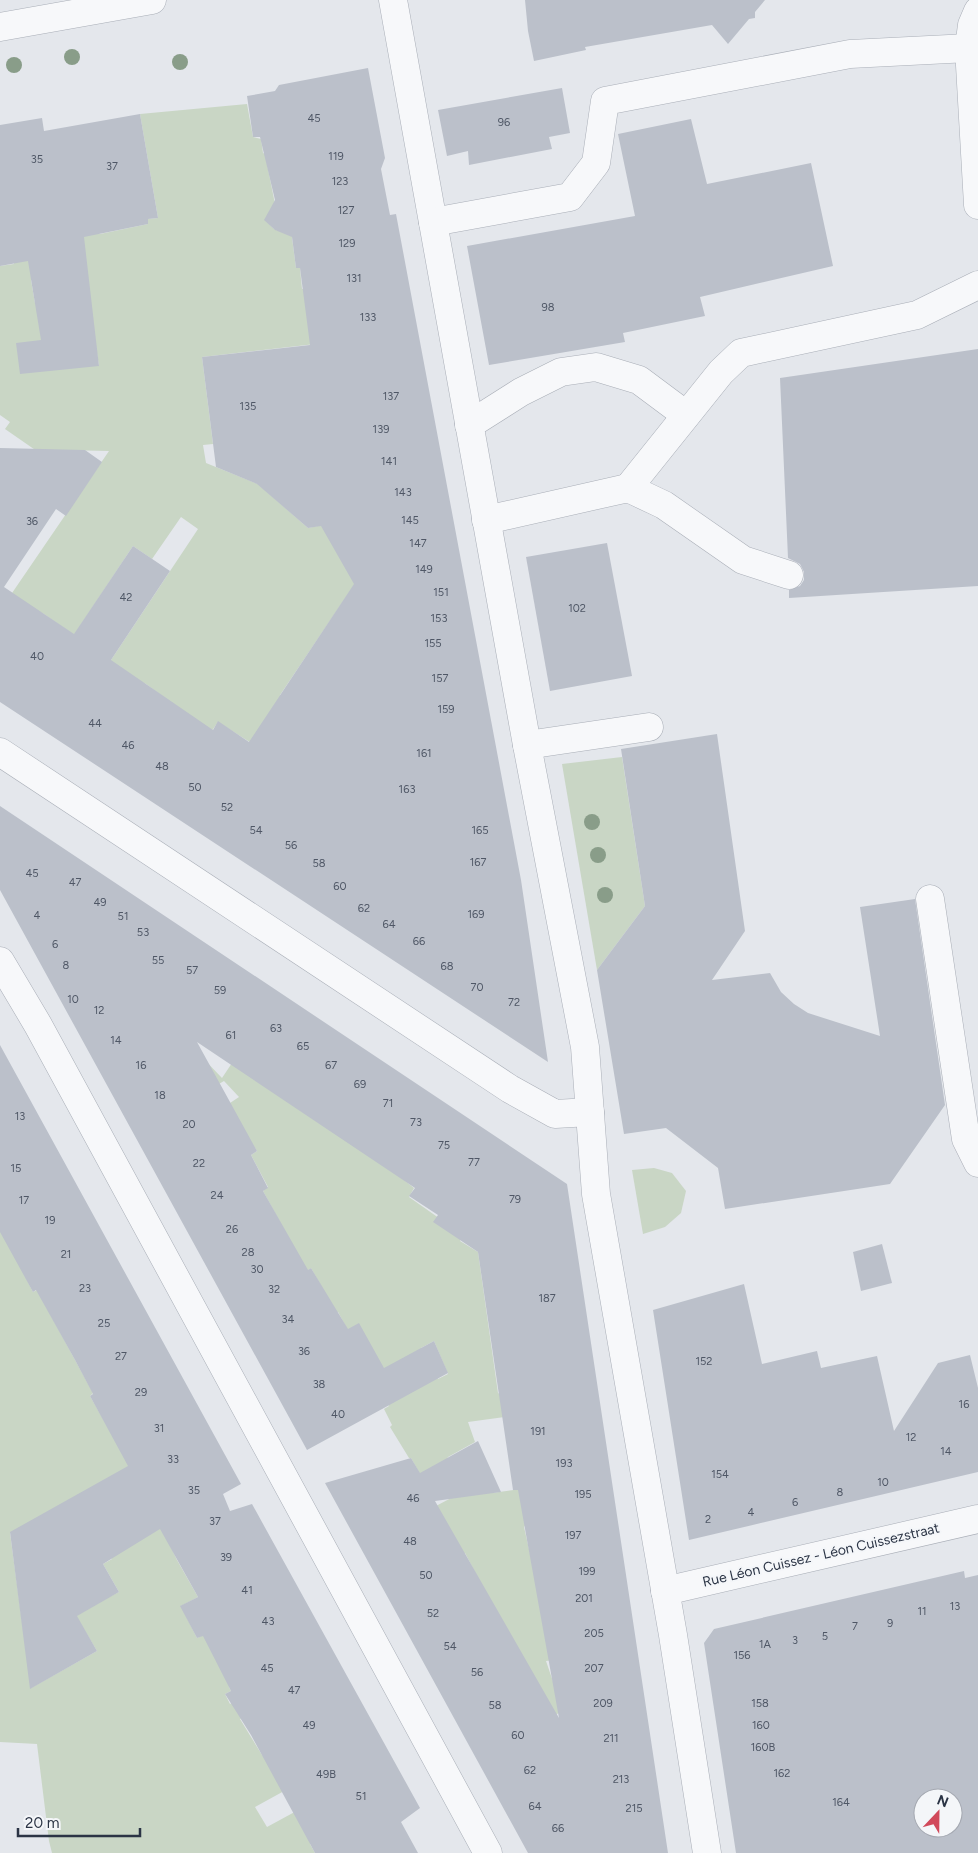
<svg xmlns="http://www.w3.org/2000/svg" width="978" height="1853" font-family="Figtree,sans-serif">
<rect width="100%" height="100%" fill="#e4e7ec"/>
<!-- green -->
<g fill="#c9d6c5" fill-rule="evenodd">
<path d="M 247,104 L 253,137 L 261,139 L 263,153 L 265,154 L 275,204 C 265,213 265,225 278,231 L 291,230 L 296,268 L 300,268 L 302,289 L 308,288 L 324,343 L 202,357 L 213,444 L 203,445 L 206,463 L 258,484 L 308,528 L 362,517 L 354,585 L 280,695 L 311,715 L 280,761 L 218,722 L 211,732 L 146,684 L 107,666 L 198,529 L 181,517 L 152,559 L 133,546 L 74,635 L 44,614 L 10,596 L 109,451 L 63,450 L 54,463 L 5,429 L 10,422 L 0,415 L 0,266 L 14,264 L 7,223 L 100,234 L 148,224 L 148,219 L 158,218 L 140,114 ZM 84,269 L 99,366 L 73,345 L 66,298 L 35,303 L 31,280 Z"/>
<path d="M 622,757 L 645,906 L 597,970 L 562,764 Z"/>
<path d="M 198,1053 L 222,1078 L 232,1063 L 399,1176 L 414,1188 L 409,1197 L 463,1235 L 460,1241 L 478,1252 L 498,1393 L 526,1414 L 468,1422 L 475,1442 L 448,1457 L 429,1490 L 411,1458 L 409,1458 L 390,1427 L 392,1425 L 384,1409 L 389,1406 L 338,1312 L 336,1312 L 311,1268 L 307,1271 L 263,1191 L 268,1187 L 251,1155 L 257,1151 L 227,1105 L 239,1097 L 224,1081 L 210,1089 ZM 434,1341 L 448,1374 L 438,1379 L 421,1348 Z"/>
<path d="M 654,1168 L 672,1173 L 686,1191 L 681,1213 L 665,1227 L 643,1234 L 632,1170 Z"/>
<path d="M 0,1226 L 33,1292 L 37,1290 L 93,1393 L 90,1396 L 145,1493 L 177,1560 L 198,1597 L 181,1606 L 197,1638 L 222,1626 L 229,1687 L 231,1691 L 225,1694 L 230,1704 L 239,1699 L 247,1715 L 240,1719 L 262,1755 L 295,1785 L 255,1807 L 267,1827 L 313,1802 L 310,1844 L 315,1853 L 52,1853 L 49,1841 L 37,1744 L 0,1742 ZM 76,1496 L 112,1559 L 103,1564 L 119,1592 L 109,1597 L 60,1589 L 97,1651 L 31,1688 L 10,1533 Z"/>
<path d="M 487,1479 L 492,1493 L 551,1485 L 524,1527 L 554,1660 L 546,1661 L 563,1711 L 551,1717 L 465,1553 L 449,1562 L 436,1506 Z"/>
</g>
<!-- building -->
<g fill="#bbc0ca" fill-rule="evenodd">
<path d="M 525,0 L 765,0 L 755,12 L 755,18 L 749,19 L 728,44 L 712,25 L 585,47 L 586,50 L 534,61 L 528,31 Z"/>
<path d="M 368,68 L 385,158 L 381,169 L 390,215 L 396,214 L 521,880 L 548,1062 L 0,702 L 0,448 L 85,450 L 102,462 L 66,516 L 56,509 L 4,587 L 74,634 L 133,546 L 170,571 L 111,660 L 213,730 L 218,721 L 249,742 L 354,584 L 321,526 L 308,528 L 257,484 L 216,467 L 202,357 L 310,345 L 300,268 L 296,268 L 292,237 L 275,230 L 264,220 L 275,200 L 260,137 L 253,137 L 247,96 L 275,91 L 279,85 Z"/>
<path d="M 562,88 L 570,133 L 549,137 L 552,149 L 469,165 L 468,151 L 447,156 L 438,110 Z"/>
<path d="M 140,114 L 158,218 L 148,219 L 148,224 L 84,237 L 99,366 L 20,374 L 16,343 L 41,340 L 28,261 L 0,266 L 0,125 L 42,118 L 44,131 Z"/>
<path d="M 691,119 L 707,184 L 811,163 L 833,266 L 700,297 L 705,316 L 623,333 L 625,342 L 489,365 L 467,246 L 635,216 L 618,134 Z"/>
<path d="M 978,349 L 978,586 L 789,598 L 789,590 L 800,586 L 804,580 L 804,572 L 800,564 L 788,558 L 780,378 Z"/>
<path d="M 607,543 L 632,676 L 550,691 L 526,557 Z"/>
<path d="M 717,734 L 745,931 L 712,980 L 770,973 L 781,992 L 794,1004 L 808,1013 L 880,1036 L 860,907 L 915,899 L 945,1105 L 890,1184 L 725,1209 L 718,1168 L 666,1128 L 624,1134 L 597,970 L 645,906 L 621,749 Z"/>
<path d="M 0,806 L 567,1184 L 668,1853 L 528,1853 L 325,1483 L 411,1458 L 420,1473 L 478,1441 L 501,1492 L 435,1501 L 559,1718 L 518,1490 L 513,1490 L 478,1252 L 433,1222 L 438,1215 L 409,1196 L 415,1188 L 197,1042 L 257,1151 L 251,1155 L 268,1188 L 263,1191 L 308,1270 L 311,1268 L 348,1329 L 359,1323 L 384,1368 L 434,1341 L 448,1373 L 307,1450 L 0,890 Z"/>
<path d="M 0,1045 L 241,1484 L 223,1494 L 230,1511 L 252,1504 L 420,1808 L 401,1822 L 418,1853 L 315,1853 L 251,1735 L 225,1694 L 231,1691 L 203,1636 L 197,1638 L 180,1606 L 198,1597 L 160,1529 L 103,1564 L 119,1592 L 77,1616 L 97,1651 L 30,1689 L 10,1532 L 128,1466 L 90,1396 L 93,1394 L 75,1360 L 36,1290 L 33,1292 L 0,1232 Z"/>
<path d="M 882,1244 L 892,1283 L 861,1291 L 853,1252 Z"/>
<path d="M 744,1284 L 762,1364 L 817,1351 L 821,1368 L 877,1356 L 894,1431 L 938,1363 L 970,1355 L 978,1388 L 978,1472 L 689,1540 L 653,1310 Z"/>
<path d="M 964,1571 L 965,1578 L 978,1575 L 978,1853 L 736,1853 L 704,1643 L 714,1629 ZM 923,1798 L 953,1798 L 953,1828 L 923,1828 Z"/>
</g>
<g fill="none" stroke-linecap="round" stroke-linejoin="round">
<!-- minor casing -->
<g stroke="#a9aeb7" stroke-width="29">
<g id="minor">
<path d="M 393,0 L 527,745 L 585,1047 L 596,1194 L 673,1635 L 707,1853"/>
<path d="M 978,11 L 972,25 L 969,48 L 978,205"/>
<path d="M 0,27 L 152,0"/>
<path d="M 433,222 L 570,197 L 596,163 L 605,101 L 850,54 L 969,48"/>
<path d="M 469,425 L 521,392 L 561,372 L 596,367 L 639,380 L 686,415"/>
<path d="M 628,488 L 721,372 L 741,353 L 917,315 L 978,285"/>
<path d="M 486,520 L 628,488 L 664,505 L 743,560 L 789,575"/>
<path d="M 527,745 L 649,727"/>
<path d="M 0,752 L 510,1089 L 555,1114 L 590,1112"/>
<path d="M 930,899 L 966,1139 L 978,1163"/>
<path d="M 0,961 L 38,1025 L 488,1853"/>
<path d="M 665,1591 L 978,1519"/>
</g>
</g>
<!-- minor -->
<use href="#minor" stroke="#f7f8fa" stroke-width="28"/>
</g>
<!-- trees -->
<g fill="#899d89">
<circle cx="72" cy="57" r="8"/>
<circle cx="180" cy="62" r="8"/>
<circle cx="14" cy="65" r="8"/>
<circle cx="592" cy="822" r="8"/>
<circle cx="598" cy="855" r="8"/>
<circle cx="605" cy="895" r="8"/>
</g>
<g text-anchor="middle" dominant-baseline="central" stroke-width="4" stroke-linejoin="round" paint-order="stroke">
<!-- number labels -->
<g font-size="11" fill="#4f5766">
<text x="314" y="118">45</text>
<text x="504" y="122">96</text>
<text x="336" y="156">119</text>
<text x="37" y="159">35</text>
<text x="112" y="166">37</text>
<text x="340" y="181">123</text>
<text x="346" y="210">127</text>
<text x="347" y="243">129</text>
<text x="354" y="278">131</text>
<text x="548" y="307">98</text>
<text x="368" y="317">133</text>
<text x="391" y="396">137</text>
<text x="248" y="406">135</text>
<text x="381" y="429">139</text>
<text x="389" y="461">141</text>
<text x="403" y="492">143</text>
<text x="410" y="520">145</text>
<text x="32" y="521">36</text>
<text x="418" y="543">147</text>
<text x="424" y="569">149</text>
<text x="441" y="592">151</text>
<text x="126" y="597">42</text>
<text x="577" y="608">102</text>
<text x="439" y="618">153</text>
<text x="433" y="643">155</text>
<text x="37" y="656">40</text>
<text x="440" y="678">157</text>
<text x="446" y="709">159</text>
<text x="95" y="723">44</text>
<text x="128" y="745">46</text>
<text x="424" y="753">161</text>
<text x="162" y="766">48</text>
<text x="195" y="787">50</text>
<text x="407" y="789">163</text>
<text x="227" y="807">52</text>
<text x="256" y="830">54</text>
<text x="480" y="830">165</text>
<text x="291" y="845">56</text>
<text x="478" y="862">167</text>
<text x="319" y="863">58</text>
<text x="32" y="873">45</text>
<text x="75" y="882">47</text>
<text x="340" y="886">60</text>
<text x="100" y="902">49</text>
<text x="364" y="908">62</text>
<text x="476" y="914">169</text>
<text x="37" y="915">4</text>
<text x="123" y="916">51</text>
<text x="389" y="924">64</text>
<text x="143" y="932">53</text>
<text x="419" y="941">66</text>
<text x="55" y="944">6</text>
<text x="158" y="960">55</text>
<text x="66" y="965">8</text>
<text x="447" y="966">68</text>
<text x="192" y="970">57</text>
<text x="477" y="987">70</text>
<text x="220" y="990">59</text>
<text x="73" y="999">10</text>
<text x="514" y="1002">72</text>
<text x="99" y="1010">12</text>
<text x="276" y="1028">63</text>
<text x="231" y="1035">61</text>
<text x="116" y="1040">14</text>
<text x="303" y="1046">65</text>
<text x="141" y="1065">16</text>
<text x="331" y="1065">67</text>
<text x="360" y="1084">69</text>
<text x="160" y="1095">18</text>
<text x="388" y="1103">71</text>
<text x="20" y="1116">13</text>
<text x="416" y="1122">73</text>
<text x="189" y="1124">20</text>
<text x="444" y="1145">75</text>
<text x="474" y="1162">77</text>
<text x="199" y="1163">22</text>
<text x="16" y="1168">15</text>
<text x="217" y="1195">24</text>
<text x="515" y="1199">79</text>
<text x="24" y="1200">17</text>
<text x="50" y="1220">19</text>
<text x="232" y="1229">26</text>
<text x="248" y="1252">28</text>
<text x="66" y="1254">21</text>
<text x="257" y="1269">30</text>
<text x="85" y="1288">23</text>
<text x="274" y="1289">32</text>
<text x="547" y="1298">187</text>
<text x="288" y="1319">34</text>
<text x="104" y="1323">25</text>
<text x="304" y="1351">36</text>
<text x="121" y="1356">27</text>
<text x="704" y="1361">152</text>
<text x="319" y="1384">38</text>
<text x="141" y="1392">29</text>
<text x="964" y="1404">16</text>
<text x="338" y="1414">40</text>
<text x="159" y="1428">31</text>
<text x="538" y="1431">191</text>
<text x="911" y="1437">12</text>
<text x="946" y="1451">14</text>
<text x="173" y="1459">33</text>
<text x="564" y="1463">193</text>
<text x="720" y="1474">154</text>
<text x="883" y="1482">10</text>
<text x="194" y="1490">35</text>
<text x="840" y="1492">8</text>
<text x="583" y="1494">195</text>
<text x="413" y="1498">46</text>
<text x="795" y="1502">6</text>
<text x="751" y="1512">4</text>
<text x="708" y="1519">2</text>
<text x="215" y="1521">37</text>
<text x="573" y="1535">197</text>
<text x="410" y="1541">48</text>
<text x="226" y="1557">39</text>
<text x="587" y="1571">199</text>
<text x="426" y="1575">50</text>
<text x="247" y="1590">41</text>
<text x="584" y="1598">201</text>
<text x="955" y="1606">13</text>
<text x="922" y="1611">11</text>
<text x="433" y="1613">52</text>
<text x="268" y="1621">43</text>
<text x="890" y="1623">9</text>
<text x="855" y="1626">7</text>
<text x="594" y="1633">205</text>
<text x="825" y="1636">5</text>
<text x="795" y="1640">3</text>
<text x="765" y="1644">1A</text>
<text x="450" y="1646">54</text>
<text x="742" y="1655">156</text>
<text x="267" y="1668">45</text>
<text x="594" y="1668">207</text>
<text x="477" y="1672">56</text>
<text x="294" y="1690">47</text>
<text x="603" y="1703">209</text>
<text x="760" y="1703">158</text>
<text x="495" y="1705">58</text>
<text x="309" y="1725">49</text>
<text x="761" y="1725">160</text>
<text x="518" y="1735">60</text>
<text x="611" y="1738">211</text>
<text x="763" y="1747">160B</text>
<text x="530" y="1770">62</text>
<text x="782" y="1773">162</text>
<text x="326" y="1774">49B</text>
<text x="621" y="1779">213</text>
<text x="361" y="1796">51</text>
<text x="841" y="1802">164</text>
<text x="535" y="1806">64</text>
<text x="634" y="1808">215</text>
<text x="558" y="1828">66</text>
</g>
<!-- street labels -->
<g font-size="14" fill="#2b3445" stroke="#f4f6f9">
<text transform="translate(821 1555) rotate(-13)">Rue Léon Cuissez - Léon Cuissezstraat</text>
</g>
</g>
<!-- north arrow -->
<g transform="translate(938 1813) rotate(22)"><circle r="24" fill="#f4f6f9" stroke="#a4a8b1"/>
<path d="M0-4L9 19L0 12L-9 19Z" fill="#d1495b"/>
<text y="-8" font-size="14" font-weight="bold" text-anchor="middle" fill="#2b3445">N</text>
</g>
<!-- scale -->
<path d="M18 1828v8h122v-8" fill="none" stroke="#2b3445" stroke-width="2.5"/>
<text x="25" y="1828" font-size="15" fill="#2b3445" stroke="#f4f6f9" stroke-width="4" paint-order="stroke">20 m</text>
</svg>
